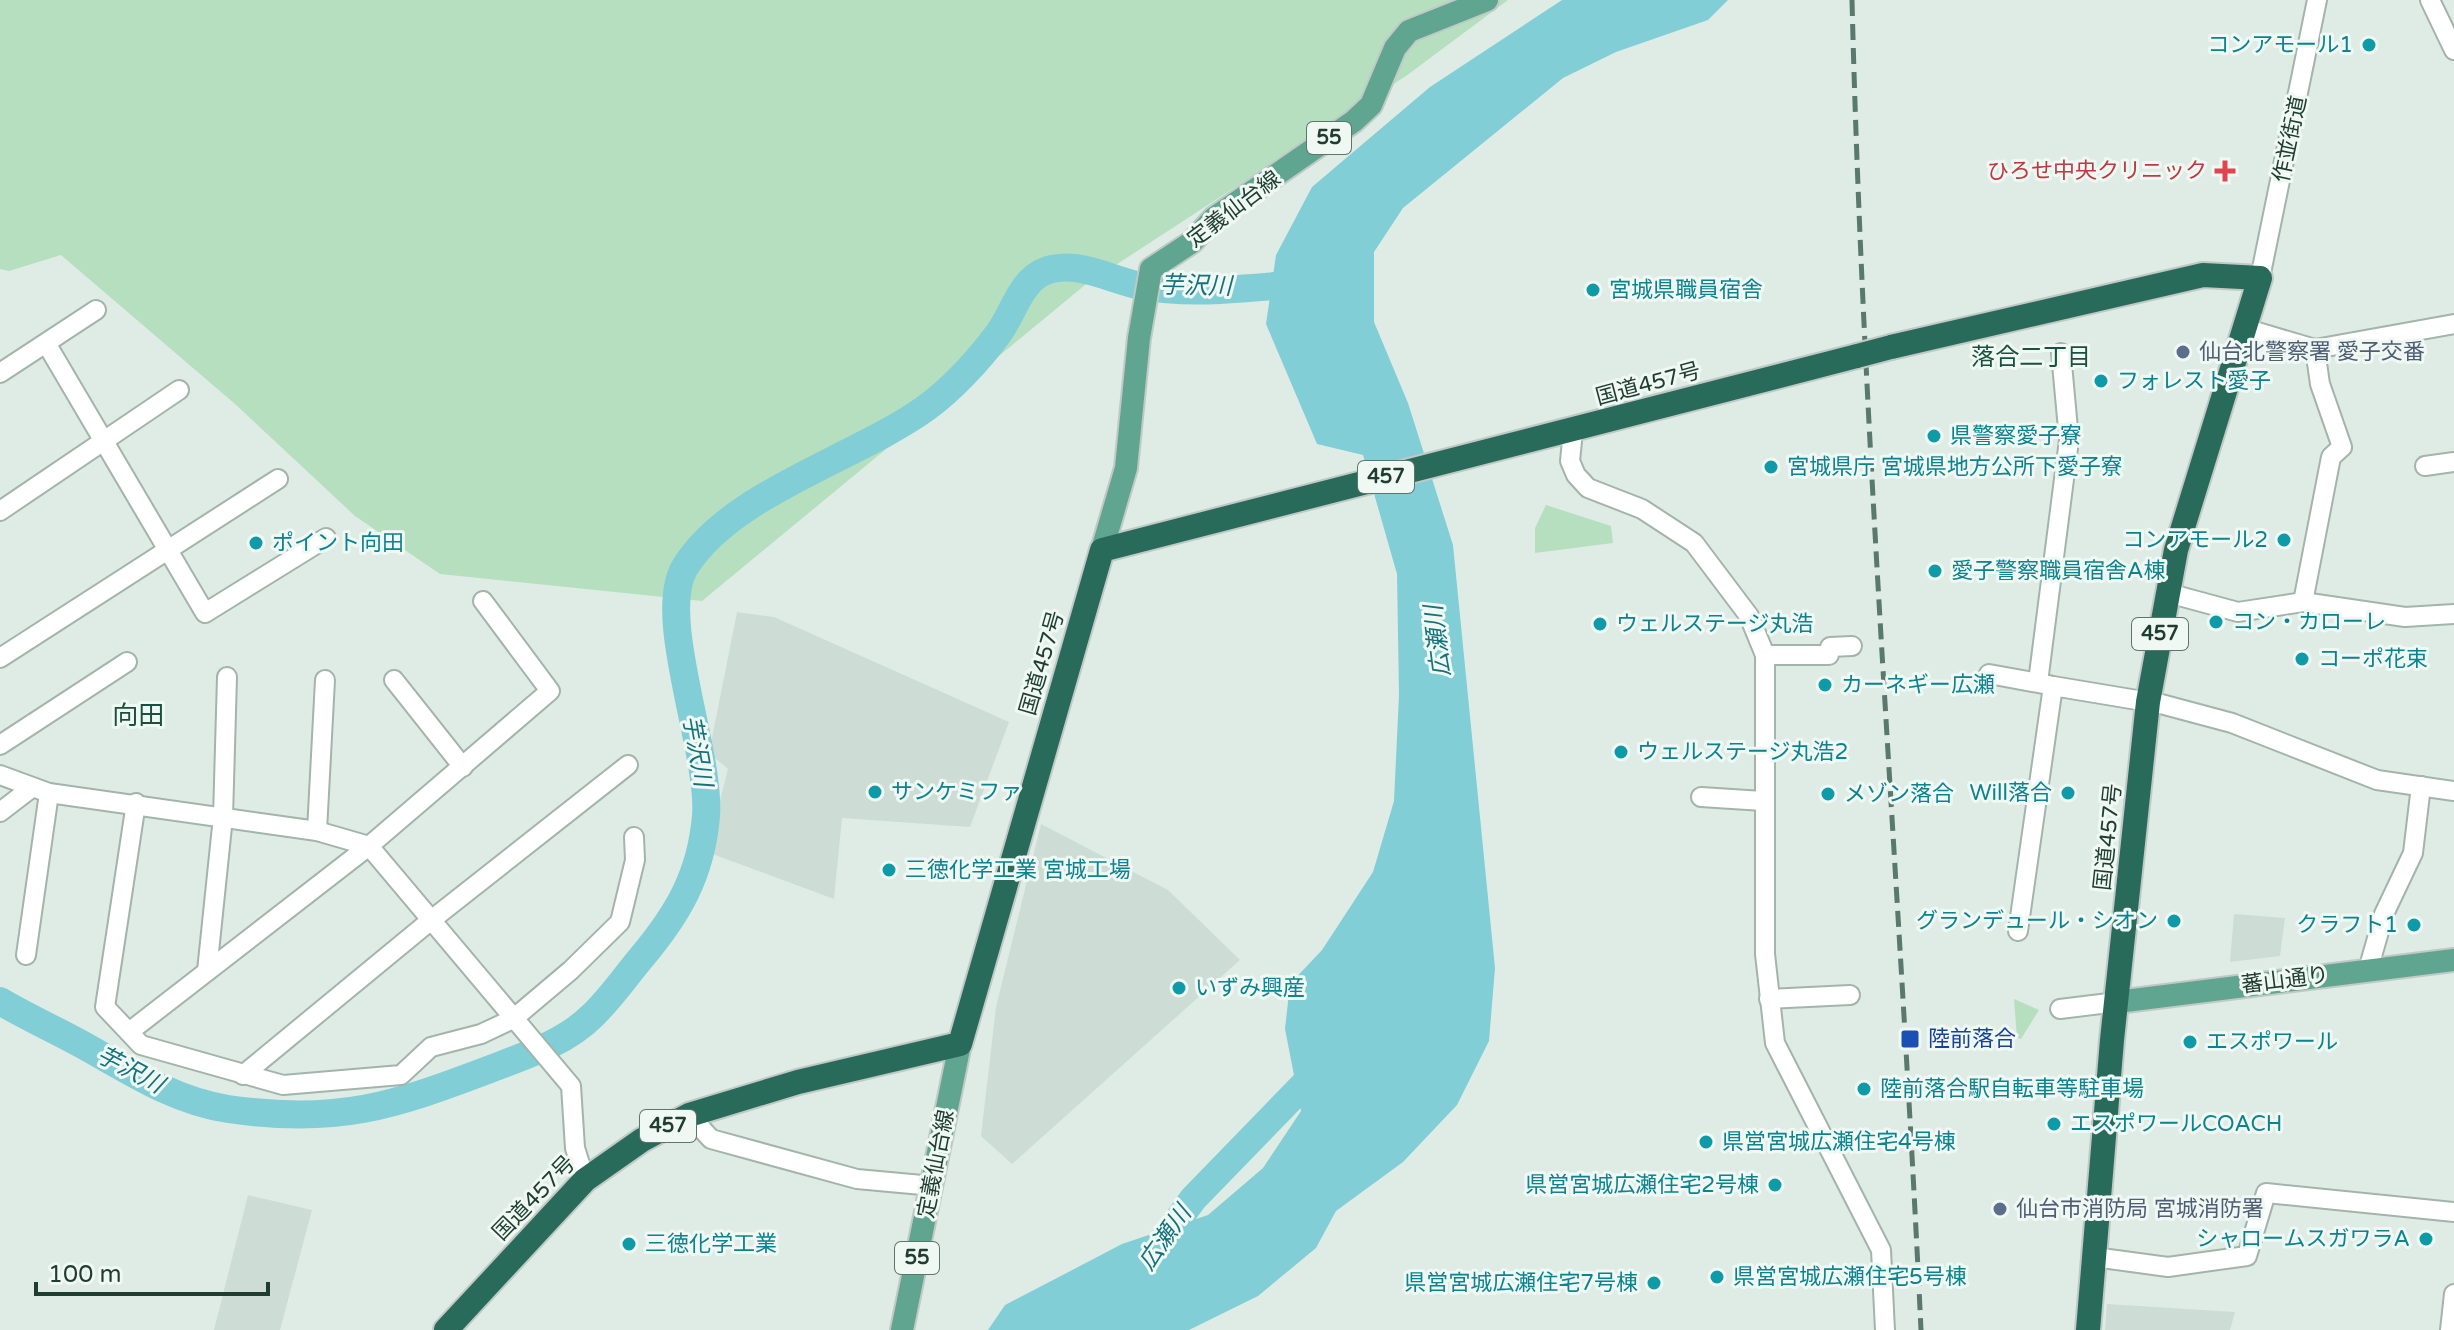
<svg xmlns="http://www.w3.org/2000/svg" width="2454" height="1330" font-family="'Varela Round','Noto Sans JP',sans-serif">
<rect width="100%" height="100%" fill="#dfece5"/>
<!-- built -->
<g fill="#cddcd4">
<path d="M 737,612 L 774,617 L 1009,722 L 970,827 L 842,818 L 834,899 L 707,852 L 728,769 L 709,753 Z"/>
<path d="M 1041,824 L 1168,890 L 1240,960 L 1012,1164 L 981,1136 L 996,1007 Z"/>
<path d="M 2234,914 L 2285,918 L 2280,956 L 2230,962 Z"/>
<path d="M 248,1195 L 312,1210 L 280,1330 L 214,1330 Z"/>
<path d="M 2107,1304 L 2235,1312 L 2230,1330 L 2105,1330 Z"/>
</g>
<!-- green -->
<g fill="#b6dfbf">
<path d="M 0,0 L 1508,0 L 1406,76 L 1085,285 L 702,601 L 440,574 L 355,516 L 235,404 L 61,255 L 9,271 L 0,269 Z"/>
<path d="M 1546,505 L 1611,526 L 1613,543 L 1535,553 L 1535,528 Z"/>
<path d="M 2014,999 L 2039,1010 L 2021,1039 L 2017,1038 Z"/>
</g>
<!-- water -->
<path fill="#82ced6" d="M 1562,0 L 1728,0 L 1708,20 L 1616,52 L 1563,78 L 1403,208 L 1374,252 L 1374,322 L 1408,403 L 1453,545 L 1495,968 L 1489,1041 L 1457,1105 L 1403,1162 L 1336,1211 L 1316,1248 L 1258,1296 L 1189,1330 L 988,1330 L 1005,1305 L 1057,1278 L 1122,1244 L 1208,1215 L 1263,1168 L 1301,1111 L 1285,1029 L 1290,984 L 1322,950 L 1373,872 L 1394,801 L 1399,695 L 1397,574 L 1363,455 L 1317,444 L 1266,324 L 1276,255 L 1312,187 L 1430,87 Z"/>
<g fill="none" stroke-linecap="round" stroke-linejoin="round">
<!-- river -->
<g stroke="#82ced6" stroke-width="28">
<path d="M 0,1001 C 27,1017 56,1030 83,1045 C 130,1071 174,1101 228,1109 C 338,1125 393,1106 493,1068 C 527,1055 566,1042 592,1016 C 610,999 625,977 641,958 C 678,914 701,875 706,816 C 711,752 655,616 685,567 C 731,493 855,459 926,408 C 952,389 979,360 998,334 C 1012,316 1019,285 1041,273 C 1072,257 1110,280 1141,286 C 1195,296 1255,287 1310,283"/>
<path d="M 1152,1256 L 1193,1199 L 1324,1064"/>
</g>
<!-- minor casing -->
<g stroke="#a2b4ac" stroke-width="22">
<g id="minor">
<path d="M 2430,0 L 2454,50"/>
<path d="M 2260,278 L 2317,0"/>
<path d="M 2244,328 L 2315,349 L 2454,324"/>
<path d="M 46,343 L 205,613 L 326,538"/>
<path d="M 0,373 L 96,310"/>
<path d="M 1573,431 L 1570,461 L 1576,475 L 1588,488 L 1642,509 L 1694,543 L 1749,616 L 1765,655 L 1765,954 L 1775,1043 L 1881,1250 L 1885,1330"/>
<path d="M 2425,466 L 2454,462"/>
<path d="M 0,511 L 179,390"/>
<path d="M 2168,593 L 2238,612 L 2303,602 L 2405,617 L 2454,614"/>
<path d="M 2303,602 L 2331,457 L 2342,447 L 2320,384 L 2315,349"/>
<path d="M 1765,655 L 1829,655 L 1830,647 L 1852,646"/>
<path d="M 0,658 L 278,479"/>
<path d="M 1989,674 L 2049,685"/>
<path d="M 394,680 L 463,767"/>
<path d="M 2038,682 L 2069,440 L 2061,353"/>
<path d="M 0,745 L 127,662"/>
<path d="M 0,775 L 49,793 L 317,831 L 369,846 L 571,1086 L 575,1148 L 585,1180"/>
<path d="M 1701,797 L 1763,801"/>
<path d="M 136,803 L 105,1007 L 141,1045 L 283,1085 L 401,1075 L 431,1047 L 481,1034 L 513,1019 L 571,970 L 620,922 L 635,860 L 634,837"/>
<path d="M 0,812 L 30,789"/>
<path d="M 317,831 L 325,680"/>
<path d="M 2018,931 L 2053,686 L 2161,704 L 2232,723 L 2377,780 L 2454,791"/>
<path d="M 26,955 L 49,793"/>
<path d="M 2368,970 L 2384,914 L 2413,853 L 2421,786"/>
<path d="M 207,971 L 223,817 L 227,677"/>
<path d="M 1769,999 L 1850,995"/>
<path d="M 2060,1009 L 2117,1002"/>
<path d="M 129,1032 L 369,846 L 550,691 L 483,601"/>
<path d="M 243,1075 L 430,921 L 628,765"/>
<path d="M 689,1115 L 711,1139 L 857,1179 L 933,1186"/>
<path d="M 2094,1257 L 2168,1267 L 2247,1256 L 2266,1193 L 2454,1212"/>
<path d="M 2450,1330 L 2454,1294"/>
</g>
</g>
<!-- major casing -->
<g stroke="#c0c9c6" stroke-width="26">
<g id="major">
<path d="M 1102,550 L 1126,468 L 1139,338 L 1151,269 L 1192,242 L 1214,218 L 1354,121 L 1371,105 L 1395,48 L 1409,31 L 1487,0"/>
<path d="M 2117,1002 L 2454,960"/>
<path d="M 902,1330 L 960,1044"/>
</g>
</g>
<!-- highway casing -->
<g stroke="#c0c9c6" stroke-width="28">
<g id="highway">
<path d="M 1891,347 L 2203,275 L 2260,278 L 2176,550 L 2148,702 L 2112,1040 L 2088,1330"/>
<path d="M 446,1330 L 585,1180 L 642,1140 L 689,1115 L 798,1082 L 960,1044 L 1102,550 L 1857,356"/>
</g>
</g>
<!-- minor -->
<use href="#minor" stroke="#fff" stroke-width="18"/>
<!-- major -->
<use href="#major" stroke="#60a58f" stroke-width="22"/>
<!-- highway -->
<use href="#highway" stroke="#286b5a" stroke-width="24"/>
<!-- rail -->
<path stroke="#59796e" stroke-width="5" stroke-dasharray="16 8" stroke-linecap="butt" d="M 1852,0 C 1863,444 1900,887 1921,1330"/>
<!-- highway-bridge casing -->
<g stroke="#c0c9c6" stroke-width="28" stroke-linecap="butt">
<path id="highway-bridge" d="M 1857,356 L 1891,347"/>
</g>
<!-- highway-bridge -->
<use href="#highway-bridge" stroke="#286b5a" stroke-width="24"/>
</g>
<!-- markers -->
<g fill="#0f9aa8" stroke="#f0f8f3" stroke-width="3">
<circle cx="2369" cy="45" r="8"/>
<circle cx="1593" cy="290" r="8"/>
<circle cx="2101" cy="381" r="8"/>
<circle cx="1934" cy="436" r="8"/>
<circle cx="1771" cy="467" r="8"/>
<circle cx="2284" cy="540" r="8"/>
<circle cx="256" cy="543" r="8"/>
<circle cx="1935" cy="571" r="8"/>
<circle cx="2216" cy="622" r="8"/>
<circle cx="1600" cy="624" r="8"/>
<circle cx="2302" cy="659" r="8"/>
<circle cx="1825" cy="685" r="8"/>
<circle cx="1621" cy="752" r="8"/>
<circle cx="875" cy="792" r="8"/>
<circle cx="2068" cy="793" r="8"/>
<circle cx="1828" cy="794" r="8"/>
<circle cx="889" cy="870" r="8"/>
<circle cx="2174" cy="921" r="8"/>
<circle cx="2414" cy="925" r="8"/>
<circle cx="1179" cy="988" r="8"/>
<circle cx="2190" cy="1042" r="8"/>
<circle cx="1864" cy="1089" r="8"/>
<circle cx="2054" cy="1124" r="8"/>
<circle cx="1706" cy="1142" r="8"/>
<circle cx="1775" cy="1185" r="8"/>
<circle cx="2426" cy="1239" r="8"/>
<circle cx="629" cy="1244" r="8"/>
<circle cx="1717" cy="1277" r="8"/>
<circle cx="1654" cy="1283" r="8"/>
</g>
<path fill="#e0444e" stroke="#f0f8f3" stroke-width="3" d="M2221 159h8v8h8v8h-8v8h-8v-8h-8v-8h8z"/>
<g fill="#5c6f8a" stroke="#f0f8f3" stroke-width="3">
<circle cx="2183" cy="352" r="8"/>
<circle cx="2000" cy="1209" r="8"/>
</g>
<rect fill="#1a4fb4" stroke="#f0f8f3" stroke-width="3" x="1900" y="1029" width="20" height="20" rx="4"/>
<g text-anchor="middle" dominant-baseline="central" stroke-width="6" stroke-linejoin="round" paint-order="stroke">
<!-- shield labels -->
<g fill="#f0f8f3" stroke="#5e756d" stroke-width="2">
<rect x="1307" y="122" width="44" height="32" rx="6"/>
<rect x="1358" y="461" width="56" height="32" rx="6"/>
<rect x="2132" y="618" width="56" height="32" rx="6"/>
<rect x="640" y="1110" width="56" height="32" rx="6"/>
<rect x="895" y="1242" width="44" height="32" rx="6"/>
</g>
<g font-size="20" font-weight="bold" fill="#1f3d33">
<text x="1329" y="138">55</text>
<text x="1386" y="477">457</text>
<text x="2160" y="634">457</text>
<text x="668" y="1126">457</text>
<text x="917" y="1258">55</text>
</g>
<!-- culture labels -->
<g font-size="22" fill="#0d838f" stroke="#f0f8f3" text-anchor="start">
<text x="2353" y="45" text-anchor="end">コンアモール1</text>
<text x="1609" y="290">宮城県職員宿舎</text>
<text x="2117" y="381">フォレスト愛子</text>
<text x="1950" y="436">県警察愛子寮</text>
<text x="1787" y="467">宮城県庁 宮城県地方公所下愛子寮</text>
<text x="2268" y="540" text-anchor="end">コンアモール2</text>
<text x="272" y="543">ポイント向田</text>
<text x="1951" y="571">愛子警察職員宿舎A棟</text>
<text x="2232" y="622">コン・カローレ</text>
<text x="1616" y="624">ウェルステージ丸浩</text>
<text x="2318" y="659">コーポ花束</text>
<text x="1841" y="685">カーネギー広瀬</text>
<text x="1637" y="752">ウェルステージ丸浩2</text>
<text x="891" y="792">サンケミファ</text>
<text x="2052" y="793" text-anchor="end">Will落合</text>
<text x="1844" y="794">メゾン落合</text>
<text x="905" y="870">三徳化学工業 宮城工場</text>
<text x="2158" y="921" text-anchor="end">グランデュール・シオン</text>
<text x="2398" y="925" text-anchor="end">クラフト1</text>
<text x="1195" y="988">いずみ興産</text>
<text x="2206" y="1042">エスポワール</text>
<text x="1880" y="1089">陸前落合駅自転車等駐車場</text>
<text x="2070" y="1124">エスポワールCOACH</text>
<text x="1722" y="1142">県営宮城広瀬住宅4号棟</text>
<text x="1759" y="1185" text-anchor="end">県営宮城広瀬住宅2号棟</text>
<text x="2410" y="1239" text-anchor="end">シャロームスガワラA</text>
<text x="645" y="1244">三徳化学工業</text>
<text x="1733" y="1277">県営宮城広瀬住宅5号棟</text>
<text x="1638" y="1283" text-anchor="end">県営宮城広瀬住宅7号棟</text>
</g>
<!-- street labels -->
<g font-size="22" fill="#1f3d33" stroke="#f0f8f3">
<text transform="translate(2290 139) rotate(-78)">作並街道</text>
<text transform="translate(1234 209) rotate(-37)">定義仙台線</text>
<text transform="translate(1648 384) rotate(-15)">国道457号</text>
<text transform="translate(1042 663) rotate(-74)">国道457号</text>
<text transform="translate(2108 837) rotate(-84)">国道457号</text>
<text transform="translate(2285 980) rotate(-7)">蕃山通り</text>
<text transform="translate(936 1164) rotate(-79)">定義仙台線</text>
<text transform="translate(534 1198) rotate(-46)">国道457号</text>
</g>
<!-- health labels -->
<g font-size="22" fill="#be3a42" stroke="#f0f8f3" text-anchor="end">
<text x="2207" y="171">ひろせ中央クリニック</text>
</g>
<!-- service labels -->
<g font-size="22" fill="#4e5e75" stroke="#f0f8f3" text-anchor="start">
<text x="2199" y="352">仙台北警察署 愛子交番</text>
<text x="2016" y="1209">仙台市消防局 宮城消防署</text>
</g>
<!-- transit labels -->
<g font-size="22" fill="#164399" stroke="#f0f8f3" text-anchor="start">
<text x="1928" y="1039">陸前落合</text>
</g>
<!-- water labels -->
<g font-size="24" font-style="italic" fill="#15727d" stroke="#f0f8f3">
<text transform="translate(1196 286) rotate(1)">芋沢川</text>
<text transform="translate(1438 641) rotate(-97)">広瀬川</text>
<text transform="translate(697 751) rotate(80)">芋沢川</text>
<text transform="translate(130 1070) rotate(28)">芋沢川</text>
<text transform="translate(1165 1238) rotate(-55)">広瀬川</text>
</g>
<!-- neighbourhood labels -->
<g font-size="24" fill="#195040" stroke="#f0f8f3">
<text x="2031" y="357">落合二丁目</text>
</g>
<!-- quarter labels -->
<g font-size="26" fill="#195040" stroke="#f0f8f3">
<text x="138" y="715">向田</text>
</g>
</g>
<!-- scale -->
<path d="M36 1282v12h232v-12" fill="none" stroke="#1f3d33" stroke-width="4"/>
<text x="48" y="1282" font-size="24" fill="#1f3d33" stroke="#f0f8f3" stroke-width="6" paint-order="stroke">100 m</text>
</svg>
